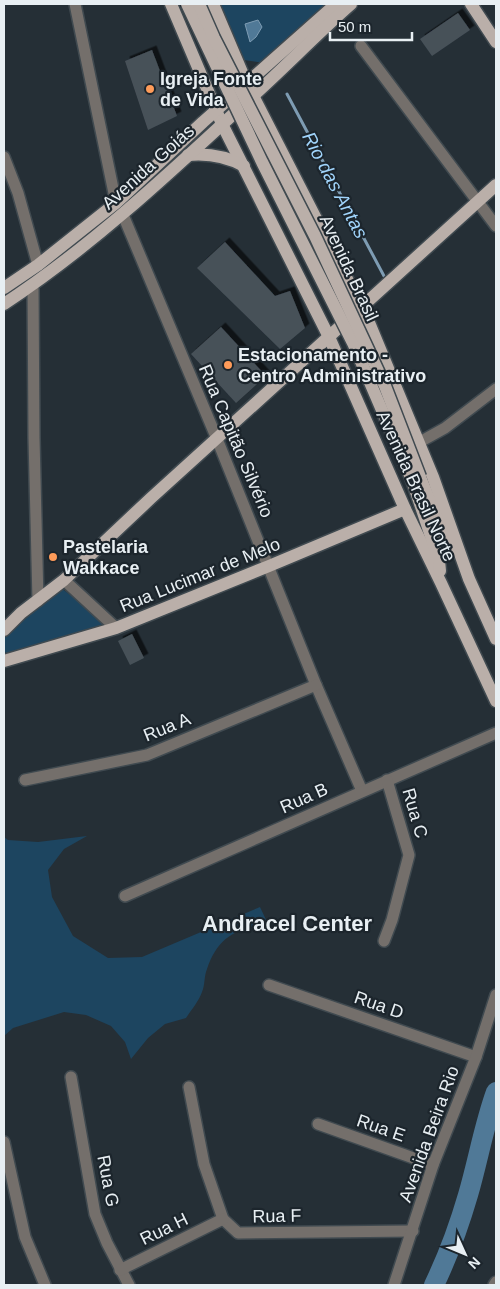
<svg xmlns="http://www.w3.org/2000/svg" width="500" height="1289" font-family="Arial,sans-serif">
<defs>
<filter id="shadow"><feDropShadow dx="4.5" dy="-4.5" stdDeviation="0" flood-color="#0009"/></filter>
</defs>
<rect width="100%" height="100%" fill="#252f36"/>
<!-- green -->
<g fill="#1d4560">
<path d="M 214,4 L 332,4 L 265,63 L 237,59 Z"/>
<path d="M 61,588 L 112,626 L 8,659 L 4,649 L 4,633 Z"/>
<path d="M 87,836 L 64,849 L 48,870 L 52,897 L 73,936 L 108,958 L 142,957 L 260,907 L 268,924 C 237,927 217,938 207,969 C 204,976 205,985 202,992 C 199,1001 191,1010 186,1018 L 165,1024 L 148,1038 L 131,1059 L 125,1042 L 111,1026 L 86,1015 L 64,1012 L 13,1028 L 4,1036 L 4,837 L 8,840 L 38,842 Z"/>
</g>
<!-- water -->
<path fill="#507997" stroke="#7e9cb3" d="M 258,20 L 262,27 L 256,37 L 250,42 L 245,24 Z"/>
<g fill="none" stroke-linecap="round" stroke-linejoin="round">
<!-- stream -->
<path stroke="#7e9cb3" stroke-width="3" d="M 287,94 L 384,276"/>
<!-- river -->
<path stroke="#507997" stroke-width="20" d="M 434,1285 C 448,1256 459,1226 468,1195 C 478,1161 484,1125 496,1092"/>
</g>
<!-- building -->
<g fill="#475159" filter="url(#shadow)">
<path d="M 458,13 L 470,30 L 432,56 L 420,39 Z"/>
<path d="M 152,50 L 177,116 L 148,130 L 125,61 Z"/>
<path d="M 225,242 L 275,296 L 290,291 L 305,328 L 280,349 L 197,268 Z"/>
<path d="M 221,327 L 266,376 L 236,403 L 191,354 Z"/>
<path d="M 132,634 L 144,658 L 130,665 L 118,641 Z"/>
</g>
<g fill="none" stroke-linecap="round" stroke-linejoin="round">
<!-- minor casing -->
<g stroke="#404a50" stroke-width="14">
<g id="minor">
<path d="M 75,4 L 116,203"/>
<path d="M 361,46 L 496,226"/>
<path d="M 4,157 L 18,193 L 38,265"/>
<path d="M 123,215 L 217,439 L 316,685 L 362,791"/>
<path d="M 33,285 L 34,438 L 38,601"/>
<path d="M 418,443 L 445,428 L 496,389"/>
<path d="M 64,580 L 116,628"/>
<path d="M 25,780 L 147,755 L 316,685"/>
<path d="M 125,896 L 496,733"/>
<path d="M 384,941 L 392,920 L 409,855 L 387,780"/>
<path d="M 269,985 L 476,1057"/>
<path d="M 71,1077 L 95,1214 L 107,1243 L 129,1285"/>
<path d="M 189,1087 L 204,1164 L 223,1219 L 238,1233 L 413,1231"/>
<path d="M 318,1124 L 433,1165"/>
<path d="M 4,1142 L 25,1237 L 45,1285"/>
<path d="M 120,1270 L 223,1219"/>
<path d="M 394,1285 L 433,1165 L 476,1057 L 496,995"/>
<path d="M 494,1285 L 496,1282"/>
</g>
</g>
<!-- major casing -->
<g stroke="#404a50" stroke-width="15">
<g id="major">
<path d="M 171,4 L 222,124 L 329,337 L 405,509 L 441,583 L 496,701"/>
<path d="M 213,4 L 247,84 L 368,320 L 433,477 L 469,579 L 496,639"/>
<path d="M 471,4 L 496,42"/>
<path d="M 188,155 C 209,153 226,156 244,166"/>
<path d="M 4,288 L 38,265 L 116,203 L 203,122 L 336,4"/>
<path d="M 4,304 C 95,244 174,169 254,95 C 287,65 318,33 351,4"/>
<path d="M 420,477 L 443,533 L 452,551"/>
<path d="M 412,480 L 439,560 L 440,571"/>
<path d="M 4,630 L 21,613 L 64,580 L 151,498 L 496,185"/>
<path d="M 4,661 L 116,628 L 269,566 L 405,509"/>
</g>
</g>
<!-- minor -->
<use href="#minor" stroke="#746f6b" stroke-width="11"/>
<!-- major -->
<use href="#major" stroke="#baafa9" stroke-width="12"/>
<!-- major-bridge casing -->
<g stroke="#404a50" stroke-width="15" stroke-linecap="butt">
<g id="major-bridge">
<path d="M 187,4 L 262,162 L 353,343 L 412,480"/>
<path d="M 199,4 L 214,38 L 315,236 L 385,386 L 420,477"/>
</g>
</g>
<!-- major-bridge -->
<use href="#major-bridge" stroke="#baafa9" stroke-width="12"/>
</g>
<!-- markers -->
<g fill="#fe9b59" stroke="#1c252c" stroke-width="2">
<circle cx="150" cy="89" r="5"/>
<circle cx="228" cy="365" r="5"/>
<circle cx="53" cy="557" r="5"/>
</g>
<g text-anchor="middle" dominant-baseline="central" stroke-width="4.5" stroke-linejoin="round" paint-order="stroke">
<!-- poi labels -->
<g font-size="18" font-weight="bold" fill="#e8eff3" stroke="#1c252c" text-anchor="start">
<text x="160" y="79">Igreja Fonte<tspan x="160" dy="21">de Vida</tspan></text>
<text x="238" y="355">Estacionamento -<tspan x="238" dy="21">Centro Administrativo</tspan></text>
<text x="63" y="547">Pastelaria<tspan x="63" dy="21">Wakkace</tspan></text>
</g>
<!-- street labels -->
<g font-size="18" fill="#e8eff3" stroke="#1c252c">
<text transform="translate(148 167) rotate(-42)">Avenida Goiás</text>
<text transform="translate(349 268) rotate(65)">Avenida Brasil</text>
<text transform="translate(236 441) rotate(67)">Rua Capitão Silvério</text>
<text transform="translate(416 486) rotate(65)">Avenida Brasil Norte</text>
<text transform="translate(200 575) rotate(-22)">Rua Lucimar de Melo</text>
<text transform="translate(167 727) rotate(-22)">Rua A</text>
<text transform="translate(304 798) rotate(-24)">Rua B</text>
<text transform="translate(415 813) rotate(74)">Rua C</text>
<text transform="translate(379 1005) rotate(19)">Rua D</text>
<text transform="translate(381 1128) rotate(19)">Rua E</text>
<text transform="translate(429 1134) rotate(-70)">Avenida Beira Rio</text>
<text transform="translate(108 1181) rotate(79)">Rua G</text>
<text transform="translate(277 1216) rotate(-1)">Rua F</text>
<text transform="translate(164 1229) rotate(-26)">Rua H</text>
</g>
<!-- water labels -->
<g font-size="19" font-style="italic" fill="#a0d4fb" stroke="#1c252c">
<text transform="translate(335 185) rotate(62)">Rio das Antas</text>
</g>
<!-- district labels -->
<g font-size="22" font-weight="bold" fill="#e8eff3" stroke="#1c252c">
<text x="287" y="923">Andracel Center</text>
</g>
</g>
<!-- border -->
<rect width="500" height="1289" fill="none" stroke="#e8eff3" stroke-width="10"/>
<!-- north arrow -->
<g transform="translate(465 1254) rotate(134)" stroke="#1c252c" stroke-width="4" paint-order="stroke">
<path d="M0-4L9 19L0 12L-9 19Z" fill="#e8eff3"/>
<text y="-8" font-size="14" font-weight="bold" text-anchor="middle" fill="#e8eff3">N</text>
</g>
<!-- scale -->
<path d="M330 32v8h82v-8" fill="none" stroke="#e8eff3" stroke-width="2.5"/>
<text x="338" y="32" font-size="15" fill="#e8eff3" stroke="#1c252c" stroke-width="4" paint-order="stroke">50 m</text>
</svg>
